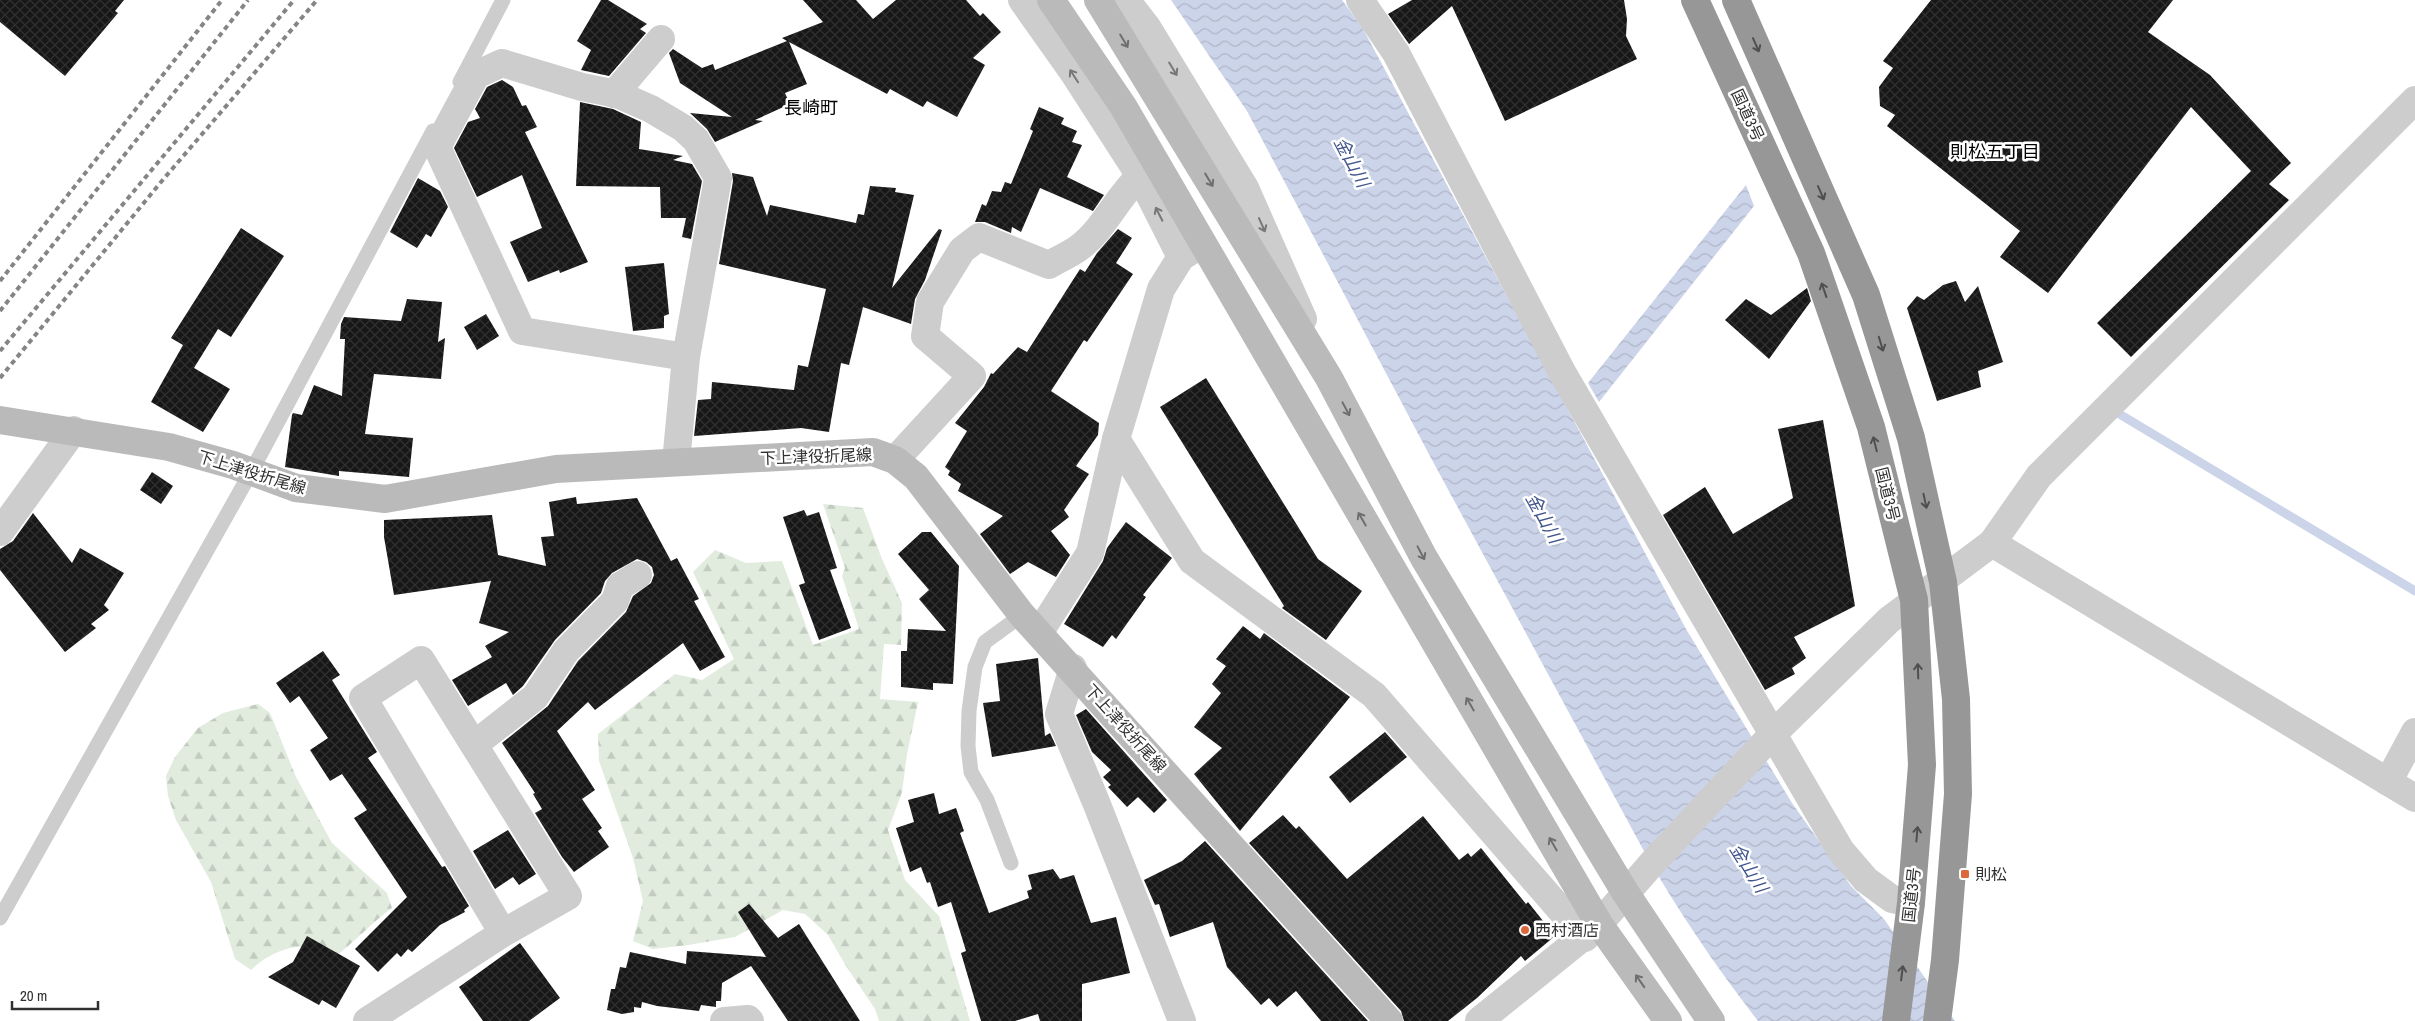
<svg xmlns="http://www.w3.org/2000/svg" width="2415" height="1021" font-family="'Archivo Narrow','Noto Sans JP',sans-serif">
<defs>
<pattern id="forest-firs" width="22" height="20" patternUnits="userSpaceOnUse" patternTransform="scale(1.25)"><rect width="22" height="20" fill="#e1ecde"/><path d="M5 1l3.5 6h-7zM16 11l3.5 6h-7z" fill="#c1cbbf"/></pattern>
<pattern id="water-waves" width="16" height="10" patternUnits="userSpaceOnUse" patternTransform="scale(1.25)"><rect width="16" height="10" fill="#ccd4ea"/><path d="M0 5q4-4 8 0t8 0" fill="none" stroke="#b0b6c9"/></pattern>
<pattern id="building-cross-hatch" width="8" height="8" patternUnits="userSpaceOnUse" patternTransform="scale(1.25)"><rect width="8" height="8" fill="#171717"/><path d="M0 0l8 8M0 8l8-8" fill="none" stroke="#303030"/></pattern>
</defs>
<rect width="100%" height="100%" fill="#fff"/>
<!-- forest -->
<g fill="url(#forest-firs)">
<path d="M 823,504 L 863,508 L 882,559 L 902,603 L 901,645 L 884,644 L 880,699 L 918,702 L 907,754 L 902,792 L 888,830 L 905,880 L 939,916 L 970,1021 L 879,1021 L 875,1009 L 846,966 L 828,935 L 805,914 L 783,910 L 735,937 L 688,945 L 653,949 L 633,941 L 643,901 L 633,858 L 599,761 L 598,734 L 675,674 L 702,680 L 734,659 L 693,572 L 715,550 L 746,563 L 782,561 L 813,645 L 859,629 L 842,576 L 845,568 Z"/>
<path d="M 258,704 L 270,713 L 296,777 L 332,843 L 387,893 L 392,908 C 371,923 354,943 333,958 C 328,955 322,949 316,948 C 293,942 267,954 251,970 L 235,959 L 211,882 L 176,820 L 168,796 L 166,776 L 175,757 L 198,728 L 223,713 Z"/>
</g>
<!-- water -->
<g fill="url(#water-waves)">
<path d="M 1171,0 L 1342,0 L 1362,27 L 1686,629 L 1792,803 L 1851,886 L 1884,919 L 1955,1021 L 1758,1021 C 1717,968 1678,911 1645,853 L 1431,458 L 1247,111 Z"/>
<path d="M 1746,185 L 1754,206 L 1599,402 L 1588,383 Z"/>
</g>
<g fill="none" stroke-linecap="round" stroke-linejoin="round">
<!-- stream -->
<path stroke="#ccd4ea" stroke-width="9" d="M 2116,412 L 2415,591"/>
</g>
<!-- building -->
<g fill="url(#building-cross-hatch)">
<path d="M 0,0 L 124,0 L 115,11 L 118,13 L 65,76 L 0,22 Z"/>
<path d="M 601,0 L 608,0 L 647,24 L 640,29 L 646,33 L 609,76 L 581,70 L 591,50 L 577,41 Z"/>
<path d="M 803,0 L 856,0 L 873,19 L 896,0 L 966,0 L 980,16 L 983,13 L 1001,32 L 973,58 L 985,65 L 957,117 L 927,101 L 923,107 L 890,89 L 887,94 L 789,42 L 807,84 L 785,93 L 790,104 L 755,120 L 763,121 L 715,142 L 707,129 L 690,113 L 732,117 L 680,83 L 669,53 L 673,49 L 702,68 L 713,64 L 715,70 L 787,41 L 782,38 L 823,22 Z"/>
<path d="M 1412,0 L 1624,0 L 1627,19 L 1626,36 L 1637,59 L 1505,121 L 1452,6 L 1409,44 L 1388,14 Z"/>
<path d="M 1931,0 L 2173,0 L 2148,32 L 2210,75 L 2291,163 L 2269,184 L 2289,200 L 2131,357 L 2097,323 L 2251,171 L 2191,107 L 2048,293 L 2000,257 L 2020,231 L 1887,126 L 1895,115 L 1880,106 L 1879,87 L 1893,68 L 1883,61 Z"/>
<path d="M 502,80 L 513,87 L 522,106 L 526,105 L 537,127 L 525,132 L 588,262 L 560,273 L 559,270 L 528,282 L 510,242 L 542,228 L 522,175 L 477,197 L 454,148 L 468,122 L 480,118 L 475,109 L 487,87 Z"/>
<path d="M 580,102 L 613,109 L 641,122 L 639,149 L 683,156 L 673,160 L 692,164 L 702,181 L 691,239 L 682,237 L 686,218 L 661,218 L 660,187 L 576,186 Z"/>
<path d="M 1039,107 L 1064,118 L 1061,124 L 1077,131 L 1072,142 L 1082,145 L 1067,177 L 1104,195 L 1093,211 L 1040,188 L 1021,232 L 1012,227 L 1011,233 L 985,222 L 975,222 L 982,204 L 986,206 L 992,191 L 1001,192 L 1005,182 L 1011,184 L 1033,131 L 1030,129 Z"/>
<path d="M 732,173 L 753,177 L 767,216 L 770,205 L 856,223 L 858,214 L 864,215 L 870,186 L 896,188 L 895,192 L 914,195 L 892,288 L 939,229 L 942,230 L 925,280 L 915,299 L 911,324 L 863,307 L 849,365 L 841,363 L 829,432 L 801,428 L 694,436 L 698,400 L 711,399 L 712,382 L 794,390 L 798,365 L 808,367 L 826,289 L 719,264 L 733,181 Z"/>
<path d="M 418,178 L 440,191 L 448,207 L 431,237 L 426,234 L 417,248 L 390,232 Z"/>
<path d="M 241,228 L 284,256 L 231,337 L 218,329 L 194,368 L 230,389 L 203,432 L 151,402 L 183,345 L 171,338 Z"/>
<path d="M 1118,229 L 1132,238 L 1116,263 L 1133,274 L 1087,342 L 1084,340 L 1051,391 L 1099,423 L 1098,435 L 1076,466 L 1089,474 L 1064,510 L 1069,517 L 1051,531 L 1070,555 L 1056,577 L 1028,562 L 1010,574 L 980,534 L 1003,516 L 958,491 L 961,484 L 948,475 L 950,471 L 945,467 L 967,431 L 955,423 L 984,387 L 991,373 L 993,374 L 1018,347 L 1027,352 L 1080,269 L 1085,272 L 1097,253 Z"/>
<path d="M 664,263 L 669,314 L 664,316 L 664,328 L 633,331 L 625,267 Z"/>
<path d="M 1956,281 L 1965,302 L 1978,286 L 2003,362 L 1978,371 L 1981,387 L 1937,401 L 1907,308 L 1917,296 L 1924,300 L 1943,285 Z"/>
<path d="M 1807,288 L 1811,301 L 1769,359 L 1725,320 L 1746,299 L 1771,315 Z"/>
<path d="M 407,299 L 442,302 L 438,342 L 445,338 L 441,379 L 374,374 L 365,434 L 413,438 L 409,477 L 339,471 L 339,476 L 285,467 L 292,415 L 293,413 L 302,415 L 314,385 L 342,396 L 345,339 L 340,339 L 341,324 L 344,317 L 401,321 Z"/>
<path d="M 486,314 L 499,336 L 477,350 L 464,327 Z"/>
<path d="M 1206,378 L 1318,559 L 1362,591 L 1326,640 L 1282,608 L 1284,606 L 1160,407 Z"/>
<path d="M 1823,420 L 1855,606 L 1794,637 L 1806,658 L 1792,668 L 1795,674 L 1765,690 L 1663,515 L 1705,487 L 1733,534 L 1793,498 L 1778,429 Z"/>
<path d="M 152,472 L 173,486 L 161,504 L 140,490 Z"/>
<path d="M 576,497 L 577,504 L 637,498 L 671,561 L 677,558 L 699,599 L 694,601 L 725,657 L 700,671 L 683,643 L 595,710 L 588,702 L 557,731 L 595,790 L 582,799 L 602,828 L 598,831 L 609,847 L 574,872 L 562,857 L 535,813 L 542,809 L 533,794 L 535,793 L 502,743 L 548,706 L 578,661 L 626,612 L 633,596 L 651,583 L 654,575 L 652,567 L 646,562 L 637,559 L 612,573 L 605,581 L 601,593 L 555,640 L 523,686 L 513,695 L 506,683 L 468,706 L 452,680 L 492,657 L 485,646 L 509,632 L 479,623 L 491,581 L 394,595 L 384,537 L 384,520 L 492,515 L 498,555 L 546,566 L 541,537 L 554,536 L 549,502 Z"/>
<path d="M 804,510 L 807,516 L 819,512 L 837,568 L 830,570 L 851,628 L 819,640 L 799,585 L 805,583 L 783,517 Z"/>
<path d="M 33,513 L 72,563 L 80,548 L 124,573 L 104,605 L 109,610 L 91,624 L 96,628 L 65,652 L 0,570 L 0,549 L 13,541 Z"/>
<path d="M 1126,522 L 1172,558 L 1143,595 L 1146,597 L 1116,639 L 1112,635 L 1103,647 L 1064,624 L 1103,561 L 1107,548 Z"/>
<path d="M 922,532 L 931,532 L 959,566 L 953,684 L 933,683 L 933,690 L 901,687 L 901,651 L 907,651 L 908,629 L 946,631 L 919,599 L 929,590 L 898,554 Z"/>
<path d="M 1243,626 L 1260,639 L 1264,633 L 1350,697 L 1240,831 L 1194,774 L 1222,748 L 1194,727 L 1221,693 L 1212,684 L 1226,666 L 1216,659 Z"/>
<path d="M 323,651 L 340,675 L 332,680 L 377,752 L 368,758 L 442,867 L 445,866 L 469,906 L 464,910 L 465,912 L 440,925 L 412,952 L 408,949 L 401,957 L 397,953 L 378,972 L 355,949 L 407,897 L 354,818 L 367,810 L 342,774 L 330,781 L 310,750 L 328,738 L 299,696 L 290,703 L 276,683 Z"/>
<path d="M 1038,658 L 1045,736 L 1050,733 L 1056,746 L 992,757 L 983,703 L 1000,701 L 996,664 Z"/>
<path d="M 1086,709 L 1167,800 L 1154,813 L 1138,797 L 1127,807 L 1108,787 L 1111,785 L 1103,777 L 1111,770 L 1092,752 L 1076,715 Z"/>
<path d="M 1385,732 L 1407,757 L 1350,803 L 1329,777 Z"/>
<path d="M 934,793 L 939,814 L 956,808 L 964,831 L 960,833 L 989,913 L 1029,898 L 1027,891 L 1032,889 L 1028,875 L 1053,869 L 1060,879 L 1074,875 L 1091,923 L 1116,917 L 1130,973 L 1082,984 L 1082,1021 L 1040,1021 L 1038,1014 L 1015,1021 L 981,1021 L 961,953 L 966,951 L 951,902 L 938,907 L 930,882 L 927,883 L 921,867 L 910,872 L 896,828 L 914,822 L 908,800 Z"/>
<path d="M 1283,815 L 1296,829 L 1299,826 L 1347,879 L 1423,816 L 1459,860 L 1468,853 L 1471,857 L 1481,848 L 1526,904 L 1528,902 L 1555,936 L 1525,961 L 1521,956 L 1477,998 L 1448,1021 L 1404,1021 L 1401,1011 L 1249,843 Z"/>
<path d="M 508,830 L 536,874 L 519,885 L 513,877 L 495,889 L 473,851 Z"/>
<path d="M 1205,841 L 1368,1021 L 1321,1021 L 1296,991 L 1277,1007 L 1269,998 L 1261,1005 L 1227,967 L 1213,922 L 1170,937 L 1159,904 L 1155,905 L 1144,880 L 1182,861 Z"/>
<path d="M 749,904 L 778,938 L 799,924 L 860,1021 L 788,1021 L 751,966 L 722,983 L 721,1001 L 716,1001 L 716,1007 L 701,1005 L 699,1011 L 657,1006 L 642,1002 L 641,1008 L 634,1007 L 634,1012 L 622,1014 L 607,1010 L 611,989 L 615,989 L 620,967 L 626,968 L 630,952 L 686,964 L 687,951 L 766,957 L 738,912 Z"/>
<path d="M 307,936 L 360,966 L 336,1008 L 322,1000 L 319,1005 L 268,977 L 293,962 Z"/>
<path d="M 520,943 L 560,998 L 529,1021 L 483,1021 L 459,987 Z"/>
</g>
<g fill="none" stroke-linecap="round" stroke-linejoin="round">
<!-- lane -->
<g stroke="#cdcdcd" stroke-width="15">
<path d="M 460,82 L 503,0"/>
<path d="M 1011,863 L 987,800 L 971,772 L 968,746 L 969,711 L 975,667 L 985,642 L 1022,615"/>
<path d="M 0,918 L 251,472 L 433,131"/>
</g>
<!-- street -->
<g stroke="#cdcdcd" stroke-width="28">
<path d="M 1022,0 L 1073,72 L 1140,176 L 1181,257"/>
<path d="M 1126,0 L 1147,27 L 1245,188 L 1303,319"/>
<path d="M 1360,0 L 1396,53 L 1562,372 L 1841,851 L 1866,880 L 1892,899 L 1911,903"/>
<path d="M 614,94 L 661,39"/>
<path d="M 1116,439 L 1192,561 L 1374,695 L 1585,938"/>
<path d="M 895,460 L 972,376 L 925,336 L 930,302 L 962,250 L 979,237 L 1049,265 C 1059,259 1071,254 1080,247 C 1104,229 1117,197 1140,176"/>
<path d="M 676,462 L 686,357 L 718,178 L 696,140 L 683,128 L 651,109 L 617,94 L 582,87 L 502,63 L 476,75 L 437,147 L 522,331 L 686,357"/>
<path d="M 0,532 L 74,430"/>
<path d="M 1992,543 L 2415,798"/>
<path d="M 1039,633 L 1090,553 L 1116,439 L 1161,289 L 1181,257 L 1202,244"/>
<path d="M 1073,668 L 1059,714 L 1096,802 L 1182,1021"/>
<path d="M 475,744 L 535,697 L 566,651 L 615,601 L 620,586 L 638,575"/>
<path d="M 2388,782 L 2415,732"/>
<path d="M 367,1021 L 503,933 L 568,896 L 421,660 L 363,698 L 503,933"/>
<path d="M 724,1021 L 748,1019 L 750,1021"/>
<path d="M 1479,1021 L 1599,924 L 1655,860 L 1773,734 L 1889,620 L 1992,543 L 2039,476 L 2415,100"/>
</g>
<!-- secondary -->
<g stroke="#bababa" stroke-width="28">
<path d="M 1051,0 L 1123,106 L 1599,924 L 1668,1021"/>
<path d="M 1098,0 L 1329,378 L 1424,558 L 1625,892 L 1711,1021"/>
<path d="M 0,420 L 169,447 L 233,465 L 296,488 L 385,499 L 556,469 L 873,452 L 895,460 L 916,477 L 1022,615 L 1389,1021"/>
</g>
<!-- highway -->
<g stroke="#979797" stroke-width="28">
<path d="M 1695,0 L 1811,253 L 1871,427 L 1914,600 L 1922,765 L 1911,903 L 1896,1021"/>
<path d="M 1736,0 L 1866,295 L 1911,438 L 1943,582 L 1956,699 L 1958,794 L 1945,960 L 1937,1021"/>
</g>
<!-- rail -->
<g stroke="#858585" stroke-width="4" stroke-dasharray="5 4" stroke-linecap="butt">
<path d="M 0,281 L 222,0"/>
<path d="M 0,311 L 248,0"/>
<path d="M 0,351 L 294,0"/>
<path d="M 0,378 L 161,182 L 317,0"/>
</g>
</g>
<!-- one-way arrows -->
<defs><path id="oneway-shaft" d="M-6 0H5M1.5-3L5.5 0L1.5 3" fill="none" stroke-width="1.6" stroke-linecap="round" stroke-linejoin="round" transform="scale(1.25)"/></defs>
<g stroke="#6e6e6e">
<use href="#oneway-shaft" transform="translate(1124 41) rotate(59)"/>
<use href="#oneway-shaft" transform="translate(1209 180) rotate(59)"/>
<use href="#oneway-shaft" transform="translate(1346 409) rotate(62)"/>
<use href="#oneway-shaft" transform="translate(1362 519) rotate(-120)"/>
<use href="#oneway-shaft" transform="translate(1421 553) rotate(62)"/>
<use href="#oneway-shaft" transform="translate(1470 704) rotate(-120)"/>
<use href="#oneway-shaft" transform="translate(1553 844) rotate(-120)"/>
<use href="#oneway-shaft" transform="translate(1640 981) rotate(-125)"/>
</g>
<g stroke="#4f4f4f">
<use href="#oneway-shaft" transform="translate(1756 45) rotate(66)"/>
<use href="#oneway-shaft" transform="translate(1821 193) rotate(66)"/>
<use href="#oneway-shaft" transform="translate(1824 290) rotate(-109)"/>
<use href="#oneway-shaft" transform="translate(1881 344) rotate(73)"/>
<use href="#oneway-shaft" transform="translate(1875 444) rotate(-104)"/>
<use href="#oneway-shaft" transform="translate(1925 501) rotate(78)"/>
<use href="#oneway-shaft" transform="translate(1918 671) rotate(-92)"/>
<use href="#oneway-shaft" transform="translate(1917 834) rotate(-85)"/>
<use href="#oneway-shaft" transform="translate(1902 973) rotate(-83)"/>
</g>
<g stroke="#777">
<use href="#oneway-shaft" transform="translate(1173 69) rotate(59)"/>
<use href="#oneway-shaft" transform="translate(1074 76) rotate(-123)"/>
<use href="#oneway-shaft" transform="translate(1159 214) rotate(-117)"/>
<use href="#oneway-shaft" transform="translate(1262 225) rotate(66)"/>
</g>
<!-- markers -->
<g fill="#dc693c" stroke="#fff" stroke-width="2">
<rect x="1960" y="869" width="10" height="10" rx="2.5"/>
<circle cx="1525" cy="930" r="5"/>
</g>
<g text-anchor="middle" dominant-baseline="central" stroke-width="5" stroke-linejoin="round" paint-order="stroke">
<!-- street labels -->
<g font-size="16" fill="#303030" stroke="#fff">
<text transform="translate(1748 115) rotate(65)">国道3号</text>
<text transform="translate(816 456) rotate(-2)">下上津役折尾線</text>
<text transform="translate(252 472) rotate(17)">下上津役折尾線</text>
<text transform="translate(1888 494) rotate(76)">国道3号</text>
<text transform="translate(1126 728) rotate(48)">下上津役折尾線</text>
<text transform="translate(1911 895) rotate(-84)">国道3号</text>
</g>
<!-- poi labels -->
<g font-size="16" fill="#303030" stroke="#fff" text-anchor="start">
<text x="1975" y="874">則松</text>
<text x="1535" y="930">西村酒店</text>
</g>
<!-- neighbourhood labels -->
<g font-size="18" fill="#000" stroke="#fff">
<text x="811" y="107">長崎町</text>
<text x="1995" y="151">則松五丁目</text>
</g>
<!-- water labels -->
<g font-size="18" font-style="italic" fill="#41558e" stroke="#fff">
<text transform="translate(1352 162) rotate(62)">金山川</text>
<text transform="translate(1544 518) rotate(61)">金山川</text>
<text transform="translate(1749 868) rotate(58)">金山川</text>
</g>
</g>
<!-- scale -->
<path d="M12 1001v8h86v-8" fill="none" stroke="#303030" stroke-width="2.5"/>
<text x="20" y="1001" font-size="15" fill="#303030" stroke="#ffffff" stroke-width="4" paint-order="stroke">20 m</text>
</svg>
